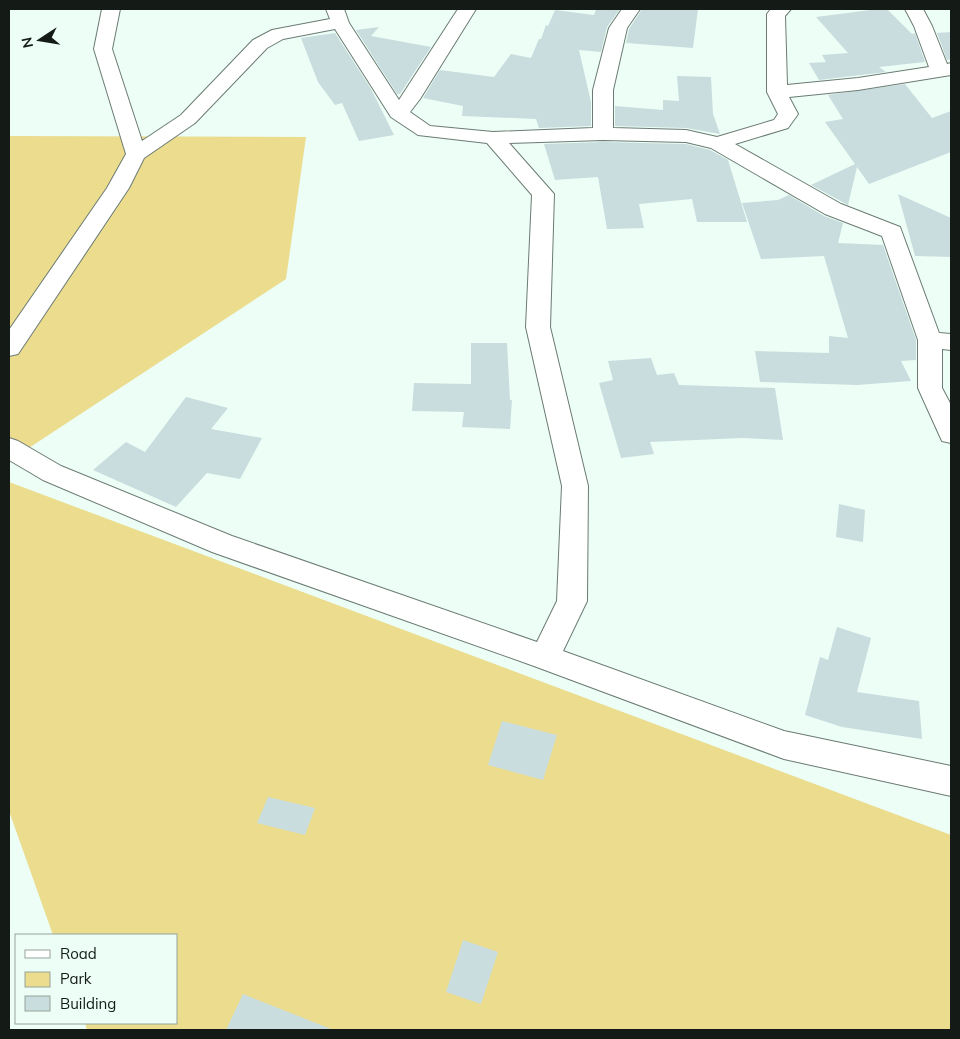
<svg xmlns="http://www.w3.org/2000/svg" width="960" height="1039" font-family="Mulish,sans-serif">
<rect width="100%" height="100%" fill="#ecfef5"/>
<!-- green -->
<g fill="#ebdc8e">
<path d="M 9,136 L 306,137 L 286,279 L 9,461 Z"/>
<path d="M 9,482 L 951,835 L 951,1030 L 87,1030 L 85,1023 L 176,1023 L 176,935 L 53,935 L 9,811 Z"/>
</g>
<!-- building -->
<g fill="#c9ddde">
<path d="M 596,9 L 620,9 L 607,27 L 601,52 L 579,50 L 591,102 L 591,126 L 539,128 L 536,119 L 462,116 L 463,106 L 423,98 L 440,70 L 494,77 L 511,54 L 531,58 L 539,39 L 541,39 L 546,25 L 548,26 L 555,10 L 594,15 Z"/>
<path d="M 642,9 L 698,9 L 693,48 L 626,43 L 629,29 Z"/>
<path d="M 878,9 L 887,9 L 912,34 L 915,33 L 925,62 L 879,67 L 886,72 L 819,80 L 809,63 L 826,62 L 822,55 L 848,53 L 816,17 Z"/>
<path d="M 379,27 L 371,36 L 431,47 L 400,94 L 397,94 L 356,30 Z"/>
<path d="M 951,32 L 951,59 L 947,60 L 937,33 Z"/>
<path d="M 335,33 L 371,89 L 394,135 L 359,141 L 342,103 L 335,105 L 318,82 L 301,38 Z"/>
<path d="M 677,76 L 711,77 L 713,114 L 720,134 L 686,128 L 615,126 L 615,106 L 663,110 L 663,100 L 679,101 Z"/>
<path d="M 905,84 L 932,118 L 951,111 L 951,152 L 869,184 L 857,167 L 848,205 L 811,185 L 855,164 L 825,122 L 843,119 L 828,95 Z"/>
<path d="M 603,142 L 686,144 L 710,150 L 728,160 L 747,222 L 697,222 L 692,199 L 639,204 L 644,228 L 607,229 L 598,177 L 555,180 L 544,144 Z"/>
<path d="M 898,194 L 951,218 L 951,257 L 915,256 Z"/>
<path d="M 789,195 L 824,216 L 843,223 L 838,243 L 883,245 L 916,340 L 916,360 L 901,361 L 911,381 L 857,385 L 760,382 L 755,351 L 829,353 L 829,336 L 848,338 L 824,256 L 761,259 L 742,203 L 778,200 Z"/>
<path d="M 471,343 L 507,343 L 510,400 L 512,400 L 510,429 L 462,427 L 464,412 L 412,411 L 414,383 L 471,384 Z"/>
<path d="M 651,358 L 657,375 L 674,373 L 679,385 L 775,388 L 783,440 L 742,438 L 650,442 L 654,454 L 621,458 L 599,383 L 613,380 L 608,361 Z"/>
<path d="M 186,397 L 228,408 L 211,429 L 262,438 L 240,479 L 207,473 L 176,507 L 93,470 L 126,442 L 145,452 Z"/>
<path d="M 839,504 L 865,510 L 863,542 L 836,537 Z"/>
<path d="M 837,627 L 871,638 L 857,692 L 919,701 L 922,739 L 842,727 L 805,715 L 820,657 L 828,660 Z"/>
<path d="M 502,721 L 557,735 L 543,780 L 488,765 Z"/>
<path d="M 268,797 L 315,808 L 305,835 L 257,823 Z"/>
<path d="M 463,940 L 498,952 L 481,1004 L 446,992 Z"/>
<path d="M 243,994 L 331,1029 L 330,1030 L 226,1030 Z"/>
</g>
<g fill="none" stroke-linecap="round" stroke-linejoin="round">
<!-- minor casing -->
<g stroke="#6b7b73" stroke-width="2">
<path id="minor" d="M 102,9 L 120,9 L 112,49 L 142,141 L 181,115 L 253,40 L 272,30 L 330,19 L 326,9 L 344,9 L 349,23 L 399,100 L 458,9 L 476,9 L 420,99 L 410,112 L 430,126 L 493,132 L 593,128 L 593,90 L 609,28 L 622,9 L 640,9 L 627,28 L 613,90 L 613,128 L 686,130 L 717,137 L 774,120 L 778,114 L 767,92 L 767,14 L 771,9 L 791,9 L 785,16 L 787,85 L 858,78 L 929,67 L 914,26 L 905,9 L 923,9 L 932,26 L 947,64 L 951,63 L 951,75 L 858,90 L 789,97 L 798,114 L 788,128 L 735,144 L 841,204 L 900,227 L 939,333 L 951,334 L 951,350 L 942,349 L 942,388 L 951,405 L 951,443 L 942,441 L 918,388 L 918,340 L 882,236 L 825,214 L 711,148 L 686,142 L 603,140 L 509,143 L 554,194 L 550,327 L 588,486 L 587,601 L 563,651 L 784,731 L 951,766 L 951,796 L 784,759 L 534,666 L 212,552 L 43,480 L 9,460 L 9,438 L 18,441 L 61,466 L 232,536 L 537,642 L 557,601 L 562,486 L 526,327 L 532,195 L 487,143 L 418,135 L 391,117 L 335,29 L 283,39 L 267,48 L 195,123 L 144,158 L 129,188 L 18,354 L 9,356 L 9,330 L 107,188 L 126,154 L 94,49 Z"/>
</g>
<!-- minor -->
<use href="#minor" fill="#fff" fill-rule="evenodd"/>
</g>
<!-- border -->
<rect width="960" height="1039" fill="none" stroke="#141b17" stroke-width="20"/>
<!-- legend -->
<rect x="15" y="934" width="162" height="90" fill="#ecfef5" stroke="#96a39c"/>
<rect x="25" y="950" width="25" height="8" fill="#ffffff" stroke="#96a39c"/>
<text x="60" y="959" font-size="15" fill="#141b17">Road</text>
<rect x="25" y="972" width="25" height="15" fill="#ebdc8e" stroke="#96a39c"/>
<text x="60" y="984" font-size="15" fill="#141b17">Park</text>
<rect x="25" y="996" width="25" height="15" fill="#c9ddde" stroke="#96a39c"/>
<text x="60" y="1009" font-size="15" fill="#141b17">Building</text>
<!-- north arrow -->
<g transform="translate(40 40) rotate(258)" stroke="#ecfef5" stroke-width="4" paint-order="stroke">
<path d="M0-4L9 19L0 12L-9 19Z" fill="#141b17"/>
<text y="-8" font-size="14" font-weight="bold" text-anchor="middle" fill="#141b17">N</text>
</g>
</svg>
